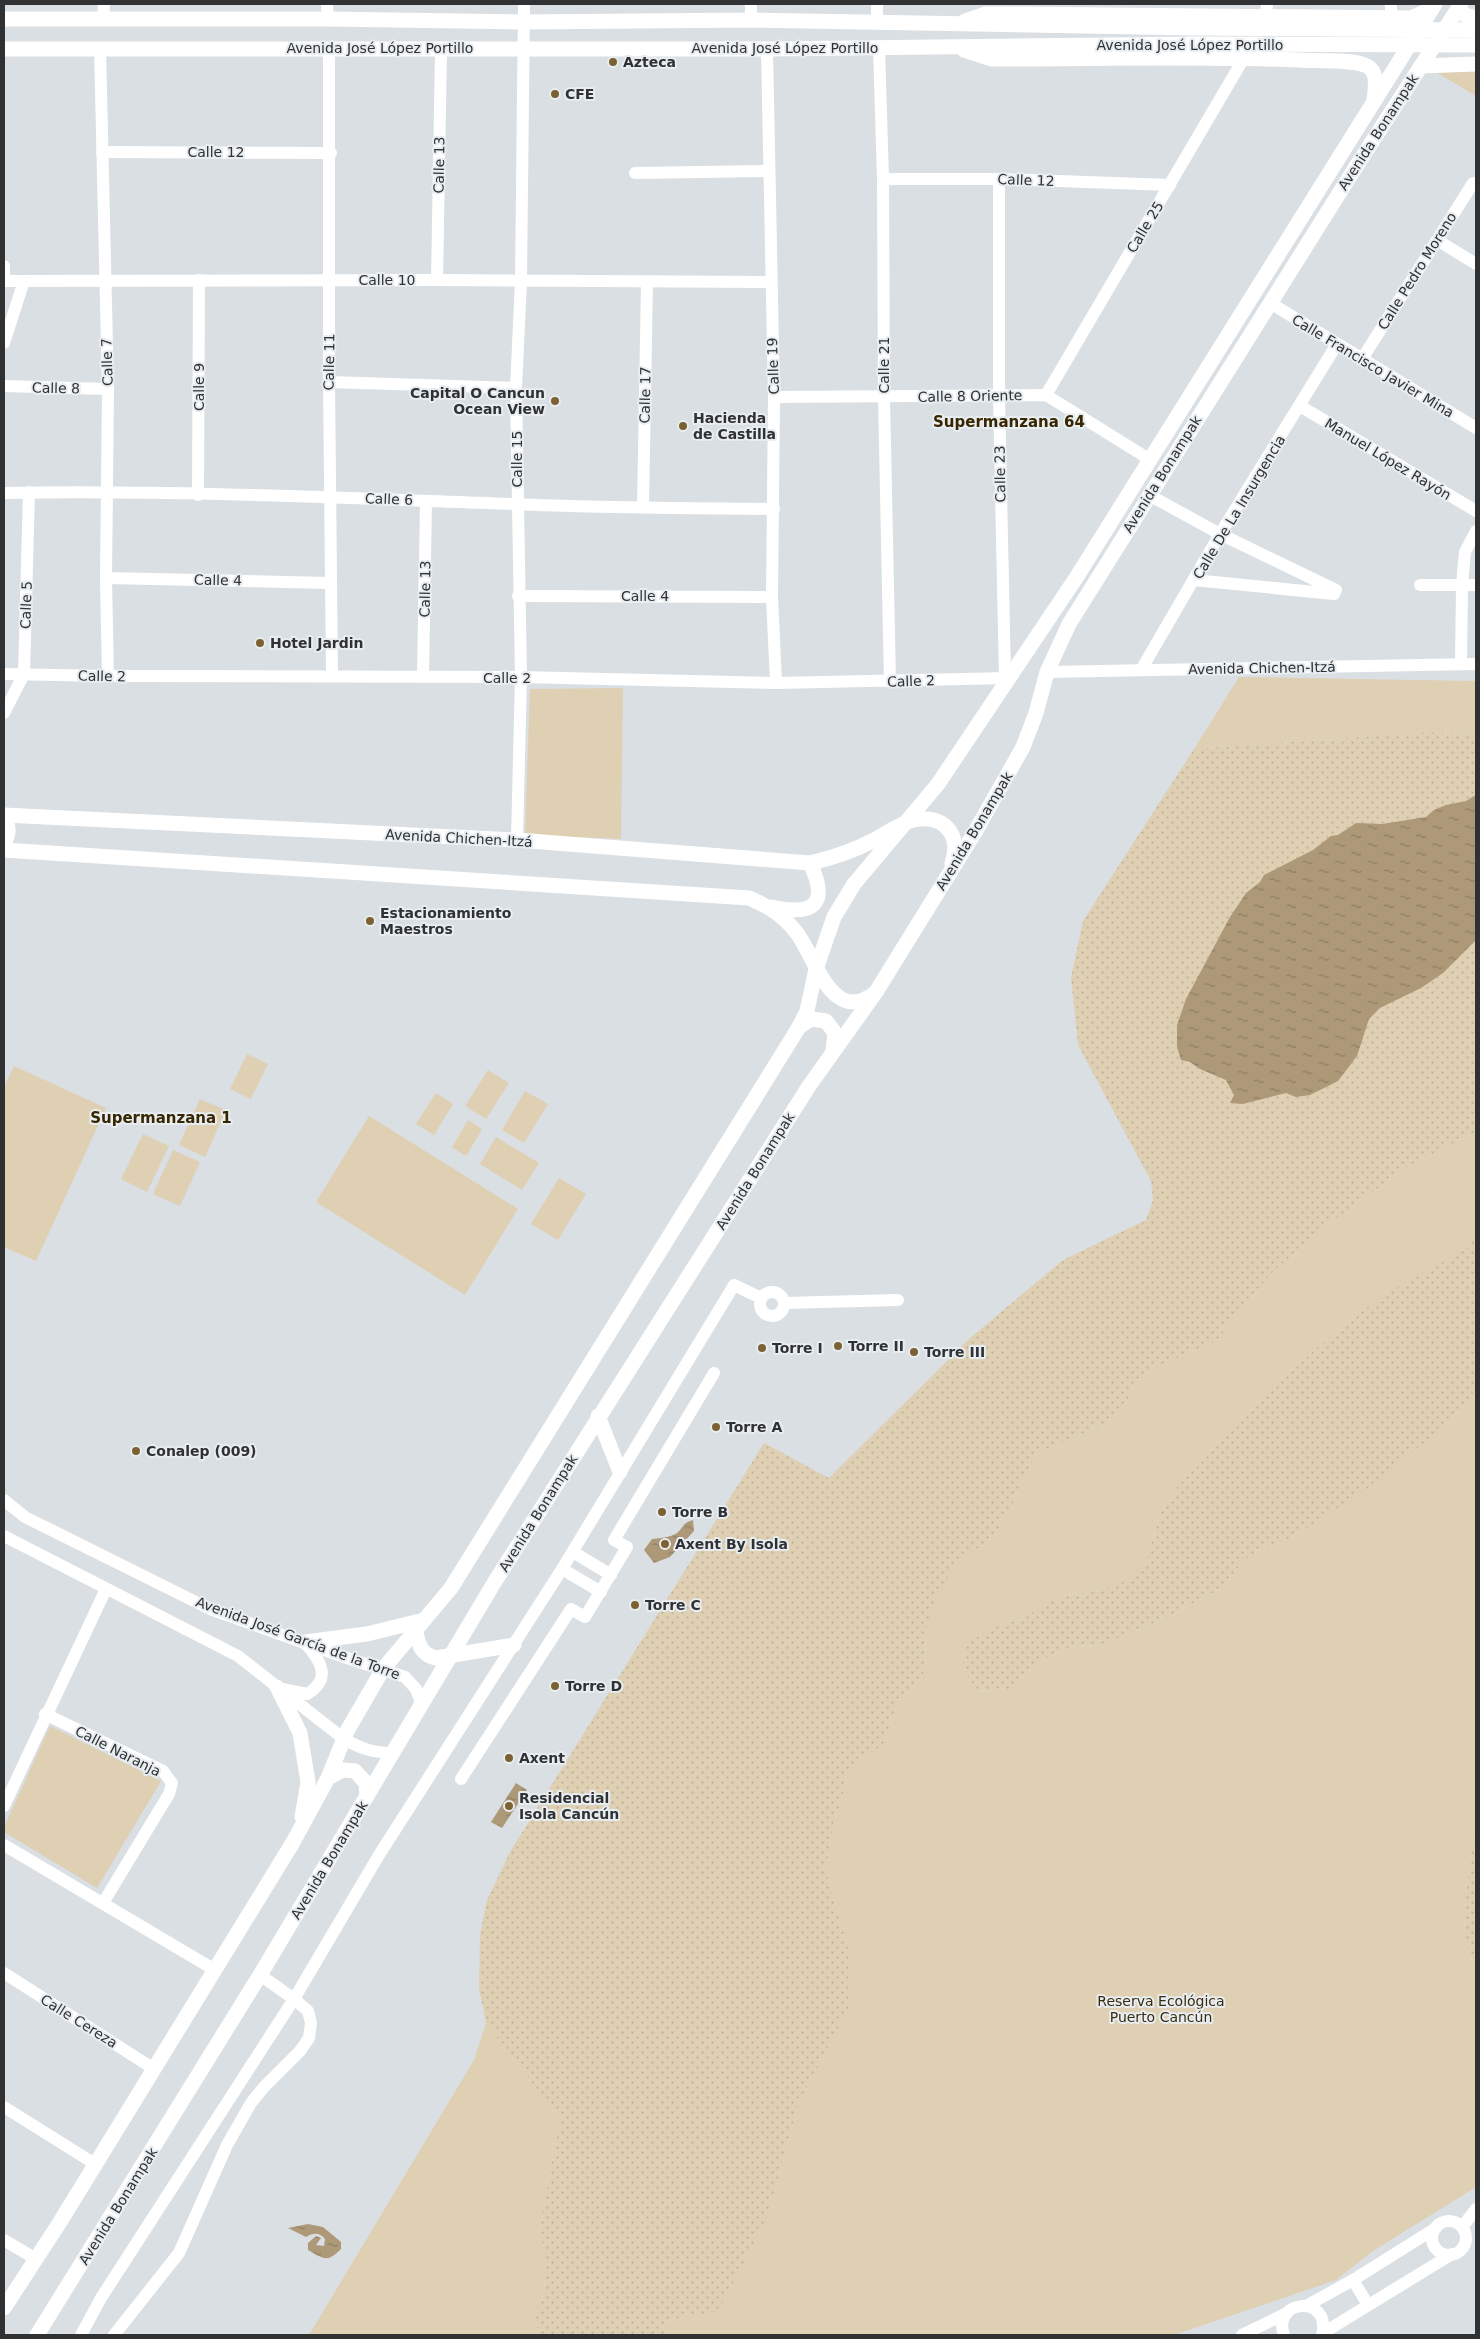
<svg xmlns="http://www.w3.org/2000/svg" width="1480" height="2339" font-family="'DejaVu Sans',sans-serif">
<defs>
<pattern id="grass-dots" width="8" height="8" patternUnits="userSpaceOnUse" patternTransform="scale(1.25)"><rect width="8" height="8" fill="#dfcfb3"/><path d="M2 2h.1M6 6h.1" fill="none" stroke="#c0b29a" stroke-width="1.8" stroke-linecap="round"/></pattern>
<pattern id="water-ripples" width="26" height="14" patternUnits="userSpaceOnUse" patternTransform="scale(1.25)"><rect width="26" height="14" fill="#ad9978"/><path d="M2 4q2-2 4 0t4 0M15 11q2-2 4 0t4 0" fill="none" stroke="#8d7d63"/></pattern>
</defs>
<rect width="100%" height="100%" fill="#dadfe3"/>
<!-- grass -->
<g fill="url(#grass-dots)">
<path d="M 1429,732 L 1476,734 L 1476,1132 L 1409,1166 L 1322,1229 L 1273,1272 L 1237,1313 L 1218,1340 L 1159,1366 L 1134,1383 L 1127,1402 L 1110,1422 L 1038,1453 L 1025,1474 L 1016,1497 L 993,1539 L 957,1562 L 925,1637 L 926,1669 L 917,1683 L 897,1704 L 883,1745 L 846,1770 L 844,1790 L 840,1808 L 834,1820 L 826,1870 L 848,1947 L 848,2010 L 798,2105 L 767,2219 L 718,2312 L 669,2320 L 666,2334 L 695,2335 L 539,2335 L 535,2315 L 543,2295 L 546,2272 L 540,2226 L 560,2120 L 486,2023 L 479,1988 L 480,1935 L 487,1900 L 510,1852 L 764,1443 L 829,1478 L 969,1339 L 1063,1260 L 1146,1220 L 1153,1200 L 1151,1181 L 1078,1045 L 1071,978 L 1083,921 L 1194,749 Z"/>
<path d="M 1476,1235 L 1476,1389 L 1451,1421 L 1361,1494 L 1288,1540 L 1258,1551 L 1243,1561 L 1224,1587 L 1164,1619 L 1098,1646 L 1072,1647 L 1042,1660 L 1008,1689 L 978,1691 L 966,1675 L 962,1658 L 968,1643 L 992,1627 L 1024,1618 L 1044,1604 L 1071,1594 L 1103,1590 L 1146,1563 L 1159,1516 L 1176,1488 L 1267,1392 L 1344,1324 L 1388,1292 L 1468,1247 Z"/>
<path d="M 1476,1827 L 1476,1961 L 1470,1959 L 1464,1928 L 1467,1881 Z"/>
</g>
<!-- green -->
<g fill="#dfcfb3">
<path d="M 1476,71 L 1476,96 L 1436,72 Z"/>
<path d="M 1239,677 L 1476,681 L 1476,734 L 1429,732 L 1194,749 Z"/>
<path d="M 623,688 L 621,839 L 525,835 L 530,689 Z"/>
<path d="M 247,1054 L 268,1064 L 251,1099 L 230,1089 Z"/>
<path d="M 14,1066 L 106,1108 L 36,1261 L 4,1247 L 4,1087 Z"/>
<path d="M 488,1070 L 509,1083 L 486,1119 L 465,1106 Z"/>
<path d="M 525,1091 L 548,1104 L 524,1143 L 502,1130 Z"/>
<path d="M 436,1093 L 453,1104 L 434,1135 L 416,1124 Z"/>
<path d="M 200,1099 L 226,1110 L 205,1157 L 179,1145 Z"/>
<path d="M 369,1116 L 518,1209 L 465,1295 L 316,1202 Z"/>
<path d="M 468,1120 L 482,1129 L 466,1156 L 452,1147 Z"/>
<path d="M 1476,1132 L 1476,1235 L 1469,1247 L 1388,1293 L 1344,1324 L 1267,1392 L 1176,1488 L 1159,1516 L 1146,1563 L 1132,1578 L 1103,1590 L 1071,1594 L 1044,1604 L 1024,1618 L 992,1627 L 968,1643 L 962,1658 L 966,1675 L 978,1691 L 1008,1689 L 1042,1660 L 1072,1647 L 1098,1646 L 1164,1619 L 1224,1587 L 1243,1561 L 1258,1551 L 1288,1540 L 1361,1493 L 1451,1421 L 1476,1389 L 1476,1827 L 1467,1881 L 1464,1927 L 1470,1959 L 1476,1961 L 1476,2187 L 1373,2251 L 1336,2280 L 1174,2335 L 666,2335 L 669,2320 L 718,2311 L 767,2219 L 798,2105 L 848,2010 L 848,1947 L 826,1870 L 834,1820 L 840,1808 L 844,1790 L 846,1770 L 883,1745 L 897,1704 L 917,1683 L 926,1669 L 925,1637 L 932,1605 L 957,1561 L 993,1539 L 1016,1497 L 1025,1474 L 1038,1453 L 1110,1422 L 1127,1402 L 1134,1383 L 1159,1366 L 1218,1340 L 1237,1313 L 1273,1272 L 1322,1229 L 1409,1166 Z"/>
<path d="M 143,1134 L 169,1146 L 147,1192 L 121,1179 Z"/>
<path d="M 496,1137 L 539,1163 L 522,1190 L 480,1164 Z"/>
<path d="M 173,1150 L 200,1162 L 180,1206 L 153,1194 Z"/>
<path d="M 559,1178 L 586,1194 L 558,1240 L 531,1224 Z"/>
<path d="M 50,1726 L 161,1781 L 97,1888 L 4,1832 L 4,1827 Z"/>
<path d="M 486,2023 L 560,2120 L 540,2226 L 546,2272 L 543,2295 L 535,2315 L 539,2335 L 309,2335 L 474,2060 Z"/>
</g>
<!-- water -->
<g fill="url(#water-ripples)">
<path d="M 1474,796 L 1476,796 L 1476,940 L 1443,973 L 1421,988 L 1380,1008 L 1369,1019 L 1357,1056 L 1338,1081 L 1310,1095 L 1296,1097 L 1286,1093 L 1243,1104 L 1230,1103 L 1234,1095 L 1226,1080 L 1200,1069 L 1190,1062 L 1181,1060 L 1177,1047 L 1177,1025 L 1186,999 L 1230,917 L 1246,893 L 1260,882 L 1264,875 L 1313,850 L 1331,836 L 1338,835 L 1356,823 L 1382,824 L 1426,817 L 1434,810 L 1446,805 L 1466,801 Z"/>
<path d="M 693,1520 L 694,1531 L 670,1557 L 654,1563 L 644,1550 L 652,1539 C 660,1538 669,1538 677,1533 C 684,1527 682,1523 693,1520 Z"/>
<path d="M 516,1783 L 527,1790 L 502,1828 L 491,1822 Z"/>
<path d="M 308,2224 L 323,2227 L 341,2242 L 341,2249 C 327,2263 324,2259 308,2250 L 308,2243 L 316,2236 L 321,2238 L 316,2245 L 324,2246 L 325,2239 C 319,2232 314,2233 306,2237 L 288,2228 Z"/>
</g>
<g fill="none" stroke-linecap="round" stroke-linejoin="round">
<!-- minor -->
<g stroke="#fff" stroke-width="12">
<path d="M 327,4 L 328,19"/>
<path d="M 751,4 L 751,20"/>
<path d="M 877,4 L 877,23"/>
<path d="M 1266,15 L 1267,4"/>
<path d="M 1391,17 L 1391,4"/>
<path d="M 103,20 L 104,4"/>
<path d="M 100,48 L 108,389 L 106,578 L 108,676"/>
<path d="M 329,48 L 329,382 L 332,676"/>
<path d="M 879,48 L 883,179 L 884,398 L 890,682"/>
<path d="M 767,49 L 774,397 L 772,597 L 776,683"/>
<path d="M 102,152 L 331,153"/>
<path d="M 635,173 L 769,171"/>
<path d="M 883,179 L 999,179 L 1170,185"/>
<path d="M 999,179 L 999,396 L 1005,678"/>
<path d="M 1437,240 L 1476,264"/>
<path d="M 4,266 L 4,281"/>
<path d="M 437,280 L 441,50"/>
<path d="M 4,281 L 437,280 L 770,282"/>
<path d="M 1270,303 L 1476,428"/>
<path d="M 4,343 L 24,281"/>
<path d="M 1362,359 L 1473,183"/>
<path d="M 329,382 L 516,388"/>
<path d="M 4,386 L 108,389"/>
<path d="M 1046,395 L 1244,58"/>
<path d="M 774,397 L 1046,395 L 1149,459"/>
<path d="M 1300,406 L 1476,511"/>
<path d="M 4,493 C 174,490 345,498 515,504 C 601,508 688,508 774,509"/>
<path d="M 198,495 L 199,280"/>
<path d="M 1149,495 L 1220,534 L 1336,590 L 1334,594 L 1194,580"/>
<path d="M 643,507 L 647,282"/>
<path d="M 106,578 L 329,583"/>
<path d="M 1420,585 L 1476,585"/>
<path d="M 518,596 L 772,597"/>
<path d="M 1461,664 L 1462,585 L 1465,552 L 1476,531"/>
<path d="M 1141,670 L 1220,534 L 1337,344"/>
<path d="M 1047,672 L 1476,664"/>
<path d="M 4,674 L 108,676 L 521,677 L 776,683 L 1009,678"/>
<path d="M 423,677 L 426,501"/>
<path d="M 4,713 L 24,674 L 29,492"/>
<path d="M 517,840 L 521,677 L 516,388 L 521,281 L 524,4"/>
<circle cx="772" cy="1304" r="12"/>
<path d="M 784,1303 L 898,1300"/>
<path d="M 4,1500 L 25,1517 L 210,1609 L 344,1657 L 405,1677 L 416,1689 L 421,1703"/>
<path d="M 4,1536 L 238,1656 L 344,1739 C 362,1749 371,1752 392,1753"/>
<path d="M 573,1552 L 611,1575"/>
<path d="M 562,1569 L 601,1592"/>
<path d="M 282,1689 L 307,1694 C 332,1679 321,1661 306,1644"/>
<path d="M 45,1714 L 163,1771 L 172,1783 L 169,1794 L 103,1903"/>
<path d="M 461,1779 L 571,1609 L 585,1617 L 627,1547 L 614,1540 L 714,1373"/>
<path d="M 4,1806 L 106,1589"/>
<path d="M 4,1845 L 215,1970"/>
<path d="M 4,1973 L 154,2069"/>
<path d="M 4,2107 L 95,2164"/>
<circle cx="1449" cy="2238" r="17"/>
<path d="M 1462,2227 L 1476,2209"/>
<path d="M 4,2240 L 36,2259"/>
<path d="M 1353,2280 L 1368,2305"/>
<path d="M 1306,2306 L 1353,2280 L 1436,2228"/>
<path d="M 1323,2333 L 1452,2254"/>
<path d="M 81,2335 L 101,2298 L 294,1999 L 379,1855 L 562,1569 L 734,1285 L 761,1298"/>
<path d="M 114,2335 L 179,2253 L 227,2145 L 251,2103 L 264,2087 L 300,2051 L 309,2038 L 311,2023 L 308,2011 L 294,1999 L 260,1975"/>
<path d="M 1242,2335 L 1287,2313"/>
<path d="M 1284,2335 C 1271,2299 1332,2294 1322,2335"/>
</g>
<!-- major -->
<g stroke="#fff" stroke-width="15">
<path d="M 1458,9 L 1465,15 L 1476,18"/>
<path d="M 4,19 L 328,19 L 522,22 L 751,20 L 1195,28 L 1476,30"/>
<path d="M 965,21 L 985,14 L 1005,14 L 1411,18 L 1432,9"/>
<path d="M 4,49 L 767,49 L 1195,44 L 1476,45"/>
<path d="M 964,50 L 992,59 C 1094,59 1197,56 1299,60 C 1314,61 1354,59 1367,66 C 1379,72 1375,90 1374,100"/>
<path d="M 1421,66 L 1476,64"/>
<path d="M 4,815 L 517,840 L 810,863 C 832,858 853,851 872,841 C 886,834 899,823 914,820 C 943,814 962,834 952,863"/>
<path d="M 4,843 C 10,833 9,826 4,815"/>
<path d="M 4,850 L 749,898 C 768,906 783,915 796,932 C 815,955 831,1027 875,993"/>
<path d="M 772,907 C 813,916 830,905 810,863"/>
<path d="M 799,1027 L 811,1019 L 826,1021 L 835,1033 L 833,1051"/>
<path d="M 598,1416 L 620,1472"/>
<path d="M 416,1631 C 418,1645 422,1655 436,1658 L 514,1645"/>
<path d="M 305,1642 L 367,1634 L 424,1620"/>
<path d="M 277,1687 L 300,1733 L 308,1782 L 302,1817"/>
<path d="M 328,1778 L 343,1770 L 355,1771 L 366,1783 L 367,1796"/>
<path d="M 4,2308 L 60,2222 L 292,1844 L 328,1778 L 347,1731 L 383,1669 L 451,1588 L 799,1027 L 807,1011 L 816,969 L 834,917 L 854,884 L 938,784 L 1076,578 L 1435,4"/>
<path d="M 37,2335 L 260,1975 L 494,1583 L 809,1086 L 876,992 L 975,832 L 1023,747 L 1036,713 L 1047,672 L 1069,624 L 1350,176 L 1461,4"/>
</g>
</g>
<!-- markers -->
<g fill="#7c6233" stroke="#e7edf0" stroke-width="2">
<circle cx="613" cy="62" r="5"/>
<circle cx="555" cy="94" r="5"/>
<circle cx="555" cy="401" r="5"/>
<circle cx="683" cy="426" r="5"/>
<circle cx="260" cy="643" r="5"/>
<circle cx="370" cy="921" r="5"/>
<circle cx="838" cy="1346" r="5"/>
<circle cx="762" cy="1348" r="5"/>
<circle cx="914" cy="1352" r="5"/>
<circle cx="716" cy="1427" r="5"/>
<circle cx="136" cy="1451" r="5"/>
<circle cx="662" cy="1512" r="5"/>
<circle cx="665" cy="1544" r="5"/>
<circle cx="635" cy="1605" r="5"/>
<circle cx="555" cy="1686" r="5"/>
<circle cx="509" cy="1758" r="5"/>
<circle cx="509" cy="1806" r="5"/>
</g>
<g text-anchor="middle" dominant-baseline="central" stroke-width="4" stroke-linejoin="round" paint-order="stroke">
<!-- street labels -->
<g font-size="14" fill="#2f3133" stroke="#e7edf0">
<text x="1190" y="45">Avenida José López Portillo</text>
<text x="380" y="48">Avenida José López Portillo</text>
<text x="785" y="48">Avenida José López Portillo</text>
<text transform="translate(1378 132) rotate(-57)">Avenida Bonampak</text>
<text x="216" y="152">Calle 12</text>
<text transform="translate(439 165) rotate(-89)">Calle 13</text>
<text transform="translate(1026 180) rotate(2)">Calle 12</text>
<text transform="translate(1145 227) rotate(-59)">Calle 25</text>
<text transform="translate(1417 271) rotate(-58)">Calle Pedro Moreno</text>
<text x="387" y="280">Calle 10</text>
<text transform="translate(107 362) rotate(-92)">Calle 7</text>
<text transform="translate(329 362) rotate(-89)">Calle 11</text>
<text transform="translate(884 365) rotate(-90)">Calle 21</text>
<text transform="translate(773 366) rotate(-92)">Calle 19</text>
<text transform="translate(1373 366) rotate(31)">Calle Francisco Javier Mina</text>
<text transform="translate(199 387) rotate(-90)">Calle 9</text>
<text transform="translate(56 388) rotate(1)">Calle 8</text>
<text transform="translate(645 395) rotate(-89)">Calle 17</text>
<text transform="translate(970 396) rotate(-1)">Calle 8 Oriente</text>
<text transform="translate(517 459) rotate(-90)">Calle 15</text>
<text transform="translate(1388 459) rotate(31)">Manuel López Rayón</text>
<text transform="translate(1000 474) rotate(-91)">Calle 23</text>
<text transform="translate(1162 474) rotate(-58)">Avenida Bonampak</text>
<text transform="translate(389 499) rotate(2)">Calle 6</text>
<text transform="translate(1239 507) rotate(-59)">Calle De La Insurgencia</text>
<text transform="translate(218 580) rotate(1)">Calle 4</text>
<text transform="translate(425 589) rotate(-89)">Calle 13</text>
<text x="645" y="596">Calle 4</text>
<text transform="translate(26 605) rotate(-88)">Calle 5</text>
<text transform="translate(1262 668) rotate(-1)">Avenida Chichen-Itzá</text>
<text transform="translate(102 676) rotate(1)">Calle 2</text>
<text x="507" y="678">Calle 2</text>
<text transform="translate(911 681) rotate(-2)">Calle 2</text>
<text transform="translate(974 831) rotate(-59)">Avenida Bonampak</text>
<text transform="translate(459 838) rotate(3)">Avenida Chichen-Itzá</text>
<text transform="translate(755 1171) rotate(-58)">Avenida Bonampak</text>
<text transform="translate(538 1513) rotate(-58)">Avenida Bonampak</text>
<text transform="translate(298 1638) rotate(20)">Avenida José García de la Torre</text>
<text transform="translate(118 1751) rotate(27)">Calle Naranja</text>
<text transform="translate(329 1860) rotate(-59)">Avenida Bonampak</text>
<text transform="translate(79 2021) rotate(32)">Calle Cereza</text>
<text transform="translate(118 2206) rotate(-58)">Avenida Bonampak</text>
</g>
<!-- poi labels -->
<g font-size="14" font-weight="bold" fill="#2f3133" stroke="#e7edf0" text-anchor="start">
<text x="623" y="62">Azteca</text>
<text x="565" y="94">CFE</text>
<text x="545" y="393" text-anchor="end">Capital O Cancun<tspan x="545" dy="16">Ocean View</tspan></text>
<text x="693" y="418">Hacienda<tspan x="693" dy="16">de Castilla</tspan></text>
<text x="270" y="643">Hotel Jardin</text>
<text x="380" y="913">Estacionamiento<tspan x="380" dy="16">Maestros</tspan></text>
<text x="848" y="1346">Torre II</text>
<text x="772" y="1348">Torre I</text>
<text x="924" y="1352">Torre III</text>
<text x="726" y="1427">Torre A</text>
<text x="146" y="1451">Conalep (009)</text>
<text x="672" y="1512">Torre B</text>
<text x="675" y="1544">Axent By Isola</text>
<text x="645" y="1605">Torre C</text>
<text x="565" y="1686">Torre D</text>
<text x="519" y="1758">Axent</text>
<text x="519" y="1798">Residencial<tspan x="519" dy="16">Isola Cancún</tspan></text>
</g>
<!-- park labels -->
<g font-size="14" fill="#3a2b0d" stroke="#e7edf0">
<text x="1161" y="2001">Reserva Ecológica<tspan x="1161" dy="16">Puerto Cancún</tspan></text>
</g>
<!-- neighbourhood labels -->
<g font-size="15" font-weight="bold" fill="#382600" stroke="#e7edf0">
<text x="1009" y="422">Supermanzana 64</text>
<text x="161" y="1118">Supermanzana 1</text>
</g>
</g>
<!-- border -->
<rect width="1480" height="2339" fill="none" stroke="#2f3133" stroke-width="10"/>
</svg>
